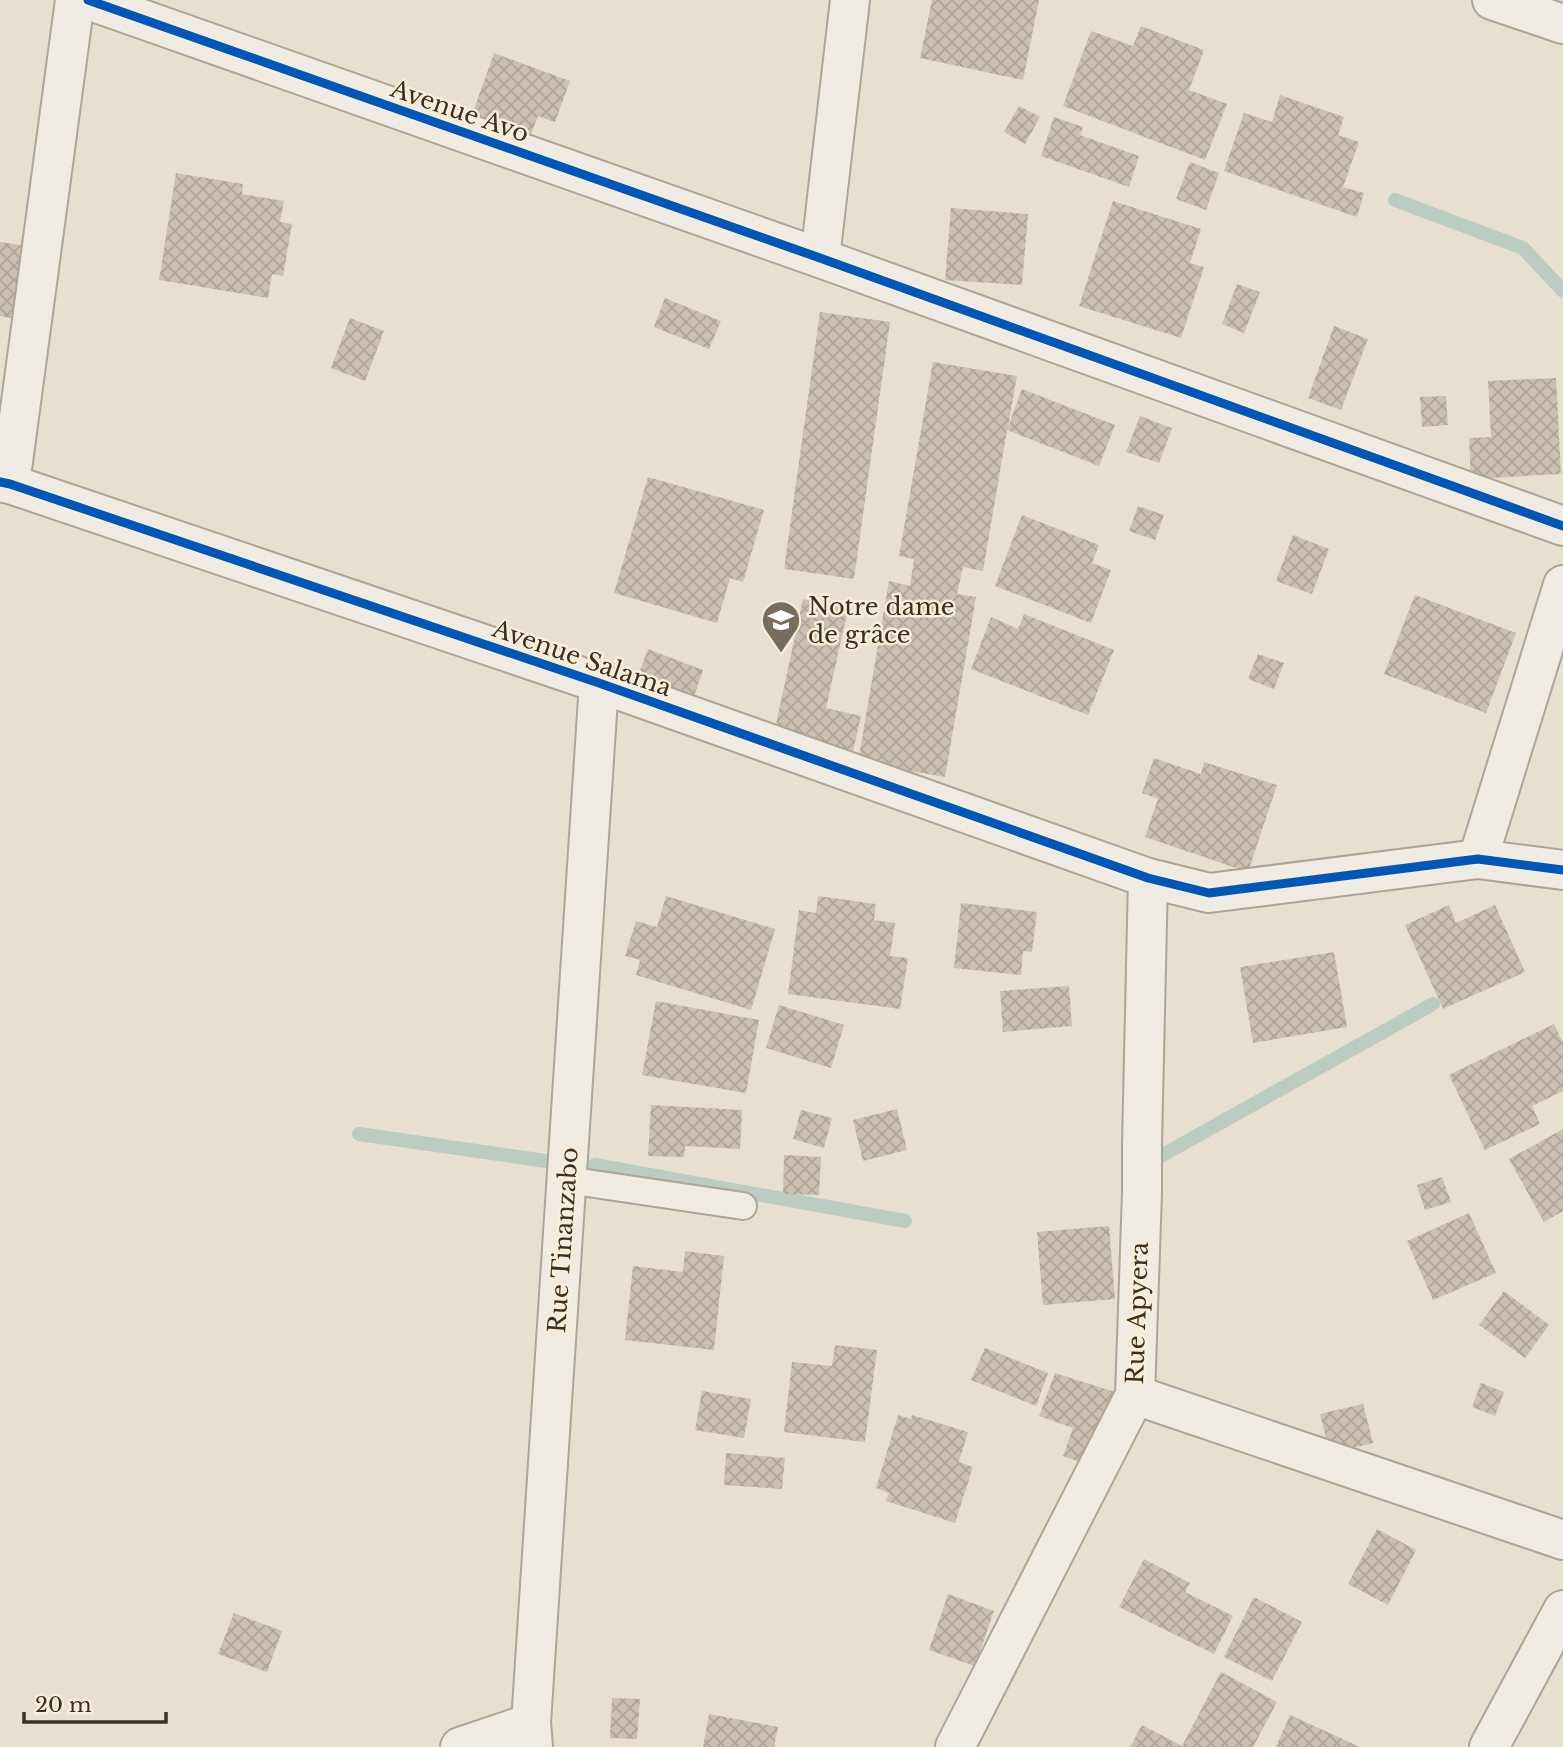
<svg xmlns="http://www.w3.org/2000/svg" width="1563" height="1747" font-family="'Libre Baskerville',serif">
<defs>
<pattern id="building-cross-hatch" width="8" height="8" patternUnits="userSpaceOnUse" patternTransform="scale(1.75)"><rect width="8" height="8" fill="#cbbfb2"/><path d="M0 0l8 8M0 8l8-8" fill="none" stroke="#afa499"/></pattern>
</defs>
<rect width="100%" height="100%" fill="#e7e0d1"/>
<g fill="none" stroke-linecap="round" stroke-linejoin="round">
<!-- stream -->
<g stroke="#bcccc2" stroke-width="14">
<path d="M 1395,200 L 1523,248 L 1563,291"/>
<path d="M 359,1134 L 553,1162"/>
<path d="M 1150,1162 L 1433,1004"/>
<path d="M 595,1165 L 905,1221"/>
</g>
</g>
<!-- building -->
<g fill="url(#building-cross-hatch)">
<path d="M 932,0 L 1039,0 L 1023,80 L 920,58 Z"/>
<path d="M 1141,26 L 1204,50 L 1189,90 L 1227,104 L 1205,160 L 1063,106 L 1091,31 L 1133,46 Z"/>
<path d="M 494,53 L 570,81 L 555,122 L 538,116 L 530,136 L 472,115 Z"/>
<path d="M 1280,95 L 1344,117 L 1338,135 L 1359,142 L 1343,187 L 1364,193 L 1357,217 L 1224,171 L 1244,113 L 1272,122 Z"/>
<path d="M 1019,106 L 1040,117 L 1025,144 L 1004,132 Z"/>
<path d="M 1054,117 L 1083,127 L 1080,135 L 1139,156 L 1129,187 L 1041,156 Z"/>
<path d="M 1190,162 L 1219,173 L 1206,210 L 1176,199 Z"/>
<path d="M 176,173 L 243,184 L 242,194 L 284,201 L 280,222 L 292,224 L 283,276 L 272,274 L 268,298 L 159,280 Z"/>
<path d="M 1113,201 L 1201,229 L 1190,263 L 1204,267 L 1181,338 L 1079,306 Z"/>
<path d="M 951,208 L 1028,214 L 1022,285 L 945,280 Z"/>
<path d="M 0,242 L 34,247 L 23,320 L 0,316 Z"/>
<path d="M 1237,284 L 1260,292 L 1244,333 L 1222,324 Z"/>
<path d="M 665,298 L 721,321 L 709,349 L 654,327 Z"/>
<path d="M 820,312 L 890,322 L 854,579 L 784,569 Z"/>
<path d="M 350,318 L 384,331 L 365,381 L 331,368 Z"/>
<path d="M 1334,326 L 1368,339 L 1341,410 L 1308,398 Z"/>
<path d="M 933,362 L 1017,376 L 1008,427 L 1022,389 L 1115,425 L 1099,466 L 1007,430 L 983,571 L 963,567 L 957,594 L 976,597 L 945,777 L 858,762 L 889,581 L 910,586 L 914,559 L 899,556 Z"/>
<path d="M 1556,378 L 1561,474 L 1471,479 L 1469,438 L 1491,437 L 1488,381 Z"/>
<path d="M 1446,396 L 1448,425 L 1422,427 L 1420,397 Z"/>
<path d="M 1140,416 L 1172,428 L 1159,463 L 1126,452 Z"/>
<path d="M 648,477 L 764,510 L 743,582 L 730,578 L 717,623 L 614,593 Z"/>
<path d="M 1138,506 L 1164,515 L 1155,540 L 1129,531 Z"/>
<path d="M 1022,515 L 1099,545 L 1092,563 L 1111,570 L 1091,623 L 995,586 Z"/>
<path d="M 1293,535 L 1329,549 L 1312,594 L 1276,581 Z"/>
<path d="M 1415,595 L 1516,633 L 1486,713 L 1384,674 Z"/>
<path d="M 803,599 L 848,609 L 826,708 L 861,716 L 852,756 L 773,738 Z"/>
<path d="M 1024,614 L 1114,650 L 1088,715 L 971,669 L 991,617 L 1018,629 Z"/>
<path d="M 648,649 L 703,670 L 692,702 L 636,681 Z"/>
<path d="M 1258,654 L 1284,663 L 1274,689 L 1248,679 Z"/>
<path d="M 1154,758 L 1201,774 L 1204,762 L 1277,785 L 1248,872 L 1145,837 L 1158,799 L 1142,793 Z"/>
<path d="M 666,896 L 775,929 L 751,1010 L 636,975 L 640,960 L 625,956 L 636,921 L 657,927 Z"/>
<path d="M 818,896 L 876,904 L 874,920 L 895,923 L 890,956 L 908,958 L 900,1009 L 788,994 L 799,910 L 816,913 Z"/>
<path d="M 961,903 L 1037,912 L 1032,952 L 1023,951 L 1021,975 L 954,968 Z"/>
<path d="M 1449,905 L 1456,923 L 1495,905 L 1525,972 L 1443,1009 L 1405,925 Z"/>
<path d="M 1334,952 L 1347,1027 L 1253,1043 L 1240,967 Z"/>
<path d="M 1069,986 L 1072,1026 L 1003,1032 L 1000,991 Z"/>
<path d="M 656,1001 L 759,1020 L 746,1093 L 642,1075 Z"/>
<path d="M 779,1005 L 844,1025 L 831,1068 L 766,1048 Z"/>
<path d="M 1554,1024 L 1563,1043 L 1563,1091 L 1532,1106 L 1540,1124 L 1485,1150 L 1449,1075 Z"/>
<path d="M 651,1105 L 742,1110 L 740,1149 L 685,1146 L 684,1157 L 648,1156 Z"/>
<path d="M 897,1109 L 907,1150 L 863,1161 L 853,1120 Z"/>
<path d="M 801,1110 L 832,1118 L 824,1148 L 793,1139 Z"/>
<path d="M 1563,1129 L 1563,1211 L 1544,1222 L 1509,1159 Z"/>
<path d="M 784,1155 L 821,1157 L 819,1195 L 783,1194 Z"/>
<path d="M 1442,1177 L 1451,1202 L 1425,1210 L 1417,1185 Z"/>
<path d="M 1469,1213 L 1496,1273 L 1433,1300 L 1407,1241 Z"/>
<path d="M 1109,1226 L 1115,1299 L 1043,1305 L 1037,1232 Z"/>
<path d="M 685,1251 L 724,1256 L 714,1350 L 625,1340 L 633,1266 L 683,1272 Z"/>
<path d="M 1504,1291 L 1549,1325 L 1525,1358 L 1479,1325 Z"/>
<path d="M 835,1345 L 877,1350 L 865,1442 L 784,1432 L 792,1362 L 832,1366 Z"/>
<path d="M 985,1348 L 1048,1373 L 1036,1406 L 971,1380 Z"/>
<path d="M 1055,1373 L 1131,1397 L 1105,1471 L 1063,1456 L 1073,1428 L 1039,1416 Z"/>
<path d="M 1481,1383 L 1504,1392 L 1495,1416 L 1472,1407 Z"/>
<path d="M 702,1391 L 751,1399 L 744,1438 L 695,1430 Z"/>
<path d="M 1363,1404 L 1373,1443 L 1330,1454 L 1320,1414 Z"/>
<path d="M 898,1415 L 911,1419 L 912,1415 L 968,1432 L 959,1462 L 973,1467 L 955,1523 L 886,1501 L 889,1493 L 876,1488 Z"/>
<path d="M 726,1453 L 785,1458 L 782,1489 L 724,1485 Z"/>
<path d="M 1377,1529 L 1416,1550 L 1388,1605 L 1348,1584 Z"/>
<path d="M 1144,1559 L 1190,1583 L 1185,1592 L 1233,1616 L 1214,1654 L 1119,1607 Z"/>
<path d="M 948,1594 L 994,1611 L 975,1666 L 929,1650 Z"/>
<path d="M 1254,1597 L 1302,1622 L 1272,1681 L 1224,1657 Z"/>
<path d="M 234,1613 L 282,1631 L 267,1672 L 218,1654 Z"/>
<path d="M 1221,1672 L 1277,1702 L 1253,1747 L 1130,1747 L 1142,1725 L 1182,1746 Z"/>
<path d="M 612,1698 L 640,1699 L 637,1739 L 610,1738 Z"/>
<path d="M 709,1714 L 778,1727 L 774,1747 L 703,1747 Z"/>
<path d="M 1290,1715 L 1360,1747 L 1276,1747 Z"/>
</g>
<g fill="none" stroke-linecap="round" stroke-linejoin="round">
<!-- service casing -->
<g stroke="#ada599" stroke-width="30">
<path id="service" d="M 567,1180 L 743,1206"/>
</g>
<!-- minor casing -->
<g stroke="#ada599" stroke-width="42">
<g id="minor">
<path d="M 88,0 L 820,258 L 1563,526"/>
<path d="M 1492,0 L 1563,24"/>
<path d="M 820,258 L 850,0"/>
<path d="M 0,482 L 10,484 L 599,683 L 1148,878 L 1209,893 L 1478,859 L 1563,870"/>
<path d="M 10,484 L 75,0"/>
<path d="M 1478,859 L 1563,585"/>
<path d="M 1135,1395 L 1563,1540"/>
<path d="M 460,1747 L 531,1723"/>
<path d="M 533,1747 L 531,1723 L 599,683"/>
<path d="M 955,1747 L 1135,1395 L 1142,1193 L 1142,1145 L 1148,878"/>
<path d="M 1489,1747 L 1563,1610"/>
</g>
</g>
<!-- service -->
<use href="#service" stroke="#efebe3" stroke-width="26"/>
<!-- minor -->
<use href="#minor" stroke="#efebe3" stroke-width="38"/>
<!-- cycleway casing -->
<g stroke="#f7eed8" stroke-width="13">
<g id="cycleway">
<path d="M 88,0 L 820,258 L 1563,526"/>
<path d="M 0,482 L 10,484 L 599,683 L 1148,878 L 1209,893 L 1478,859 L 1563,870"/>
</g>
</g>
<!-- cycleway -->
<use href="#cycleway" stroke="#0057b8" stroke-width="9"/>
</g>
<!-- icons -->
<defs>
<g id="school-pin" transform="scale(2.0125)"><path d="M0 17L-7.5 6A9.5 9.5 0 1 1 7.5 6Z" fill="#786c5e" stroke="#f7eed8"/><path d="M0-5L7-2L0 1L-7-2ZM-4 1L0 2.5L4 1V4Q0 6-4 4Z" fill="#fff"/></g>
</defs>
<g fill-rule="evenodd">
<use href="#school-pin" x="781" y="620"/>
</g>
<g text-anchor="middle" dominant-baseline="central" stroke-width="5" stroke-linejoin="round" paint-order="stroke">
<!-- street labels -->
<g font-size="24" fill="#3d2e20" stroke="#f7eed8">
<text transform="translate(460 111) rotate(19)">Avenue Avo</text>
<text transform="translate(582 658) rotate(19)">Avenue Salama</text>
<text transform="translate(563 1240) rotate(-86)">Rue Tinanzabo</text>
<text transform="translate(1137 1313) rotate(-88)">Rue Apyera</text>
</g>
<!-- poi labels -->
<g font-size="24" fill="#3d2e20" stroke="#f7eed8" text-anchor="start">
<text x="808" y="606">Notre dame<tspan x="808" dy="28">de grâce</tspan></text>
</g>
</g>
<!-- scale -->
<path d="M24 1712v10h142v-10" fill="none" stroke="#3d2e20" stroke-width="3.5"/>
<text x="35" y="1712" font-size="21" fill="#3d2e20" stroke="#f7eed8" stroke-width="5" paint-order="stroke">20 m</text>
</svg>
